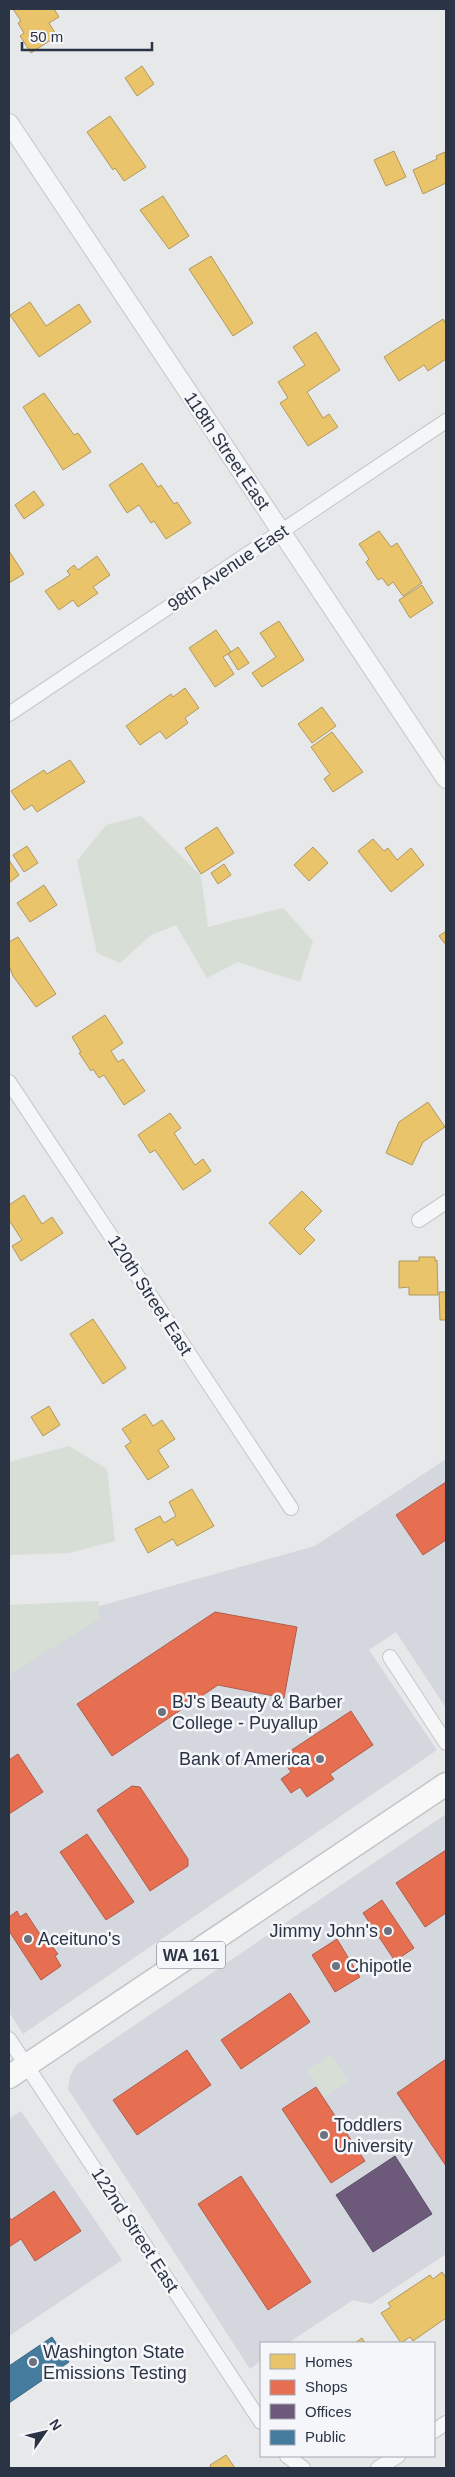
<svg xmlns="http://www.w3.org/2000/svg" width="455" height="2477" font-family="Helvetica,sans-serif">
<rect width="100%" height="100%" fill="#e6e8ea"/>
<!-- built -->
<g fill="#d4d7dd">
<path d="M 446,1459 L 446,1708 L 396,1632 L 369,1650 L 437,1750 L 23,2034 L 9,2012 L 9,1645 L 53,1619 L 315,1546 Z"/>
<path d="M 446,1814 L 446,2254 L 371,2304 L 353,2300 L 288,2343 L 261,2343 L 261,2361 L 250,2369 L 68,2089 L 70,2076 L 76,2065 Z"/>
<path d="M 21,2111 L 122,2260 L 9,2336 L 9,2119 Z"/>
</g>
<!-- green -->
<g fill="#d6ded6">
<path d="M 141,816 L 201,876 L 208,927 L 283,908 L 313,941 L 300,982 L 238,962 L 207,978 L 176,925 L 151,935 L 120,963 L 97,953 L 77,861 L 106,825 Z"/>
<path d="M 69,1446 L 107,1469 L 115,1541 L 69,1553 L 9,1555 L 9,1462 Z"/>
<path d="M 99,1601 L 99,1619 L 9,1675 L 9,1605 Z"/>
<path d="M 331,2054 L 349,2081 L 325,2097 L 307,2070 Z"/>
</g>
<!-- homes -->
<g fill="#e9c46a" stroke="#b0995f">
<path d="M 13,9 L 54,9 L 59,17 L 49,23 L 57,36 L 31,53 L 20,36 L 24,33 L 18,23 L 21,21 Z"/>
<path d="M 142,66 L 154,84 L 137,96 L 125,78 Z"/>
<path d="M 110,116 L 146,167 L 124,181 L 115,168 L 113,170 L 87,132 Z"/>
<path d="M 394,151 L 406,177 L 386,186 L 374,160 Z"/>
<path d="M 445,152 L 446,183 L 423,194 L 413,170 L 437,159 L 436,156 Z"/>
<path d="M 163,196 L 189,236 L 169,249 L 140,210 Z"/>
<path d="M 211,256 L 253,323 L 233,336 L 189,269 Z"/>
<path d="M 30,302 L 46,326 L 79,304 L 91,322 L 39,357 L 10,315 Z"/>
<path d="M 443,319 L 446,324 L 446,359 L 428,371 L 424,365 L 399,381 L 384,357 Z"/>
<path d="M 316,332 L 340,370 L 307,392 L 323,418 L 329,414 L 338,427 L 308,446 L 280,403 L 288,398 L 278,382 L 305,365 L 293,347 Z"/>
<path d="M 44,393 L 74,435 L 78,433 L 91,452 L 63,470 L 23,407 Z"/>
<path d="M 142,463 L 158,487 L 161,485 L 174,504 L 177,502 L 191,523 L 166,539 L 154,521 L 151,523 L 139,505 L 127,513 L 109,485 Z"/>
<path d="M 34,491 L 44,505 L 24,519 L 15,505 Z"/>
<path d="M 379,531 L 391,547 L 397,543 L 422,583 L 403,596 L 393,582 L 388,586 L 382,578 L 378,580 L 366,562 L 369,559 L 359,544 Z"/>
<path d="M 9,551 L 24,574 L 9,583 Z"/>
<path d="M 97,556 L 110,575 L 93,587 L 98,593 L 78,607 L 73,600 L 59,610 L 45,591 L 70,575 L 67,571 L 74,565 L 78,570 Z"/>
<path d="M 422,585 L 433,603 L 410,618 L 399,600 Z"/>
<path d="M 279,621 L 304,660 L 262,687 L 252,673 L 276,657 L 260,633 Z"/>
<path d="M 216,630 L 231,652 L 223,657 L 234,674 L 215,687 L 189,648 Z"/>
<path d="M 238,647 L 249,663 L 238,670 L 228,654 Z"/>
<path d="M 185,688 L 199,708 L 185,718 L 188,723 L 166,739 L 160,731 L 140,745 L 126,726 L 171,694 L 173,697 Z"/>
<path d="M 322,707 L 336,726 L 312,743 L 298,724 Z"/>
<path d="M 332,732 L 363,772 L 333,792 L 324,779 L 330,774 L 311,747 Z"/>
<path d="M 70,760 L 85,782 L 37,812 L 32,805 L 24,810 L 11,791 L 44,770 L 47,774 Z"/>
<path d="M 217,827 L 234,853 L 201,874 L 185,848 Z"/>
<path d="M 373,839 L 384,851 L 388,848 L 397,860 L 411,848 L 424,865 L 391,892 L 358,851 Z"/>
<path d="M 27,846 L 38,863 L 24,872 L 13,855 Z"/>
<path d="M 313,847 L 328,863 L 309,881 L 294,865 Z"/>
<path d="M 9,860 L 19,875 L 9,883 Z"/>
<path d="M 224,864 L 231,875 L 218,884 L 211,873 Z"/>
<path d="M 44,885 L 57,905 L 30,922 L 17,903 Z"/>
<path d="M 446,931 L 446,945 L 439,936 Z"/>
<path d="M 18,937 L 56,994 L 36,1007 L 13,976 L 9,966 L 9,942 Z"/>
<path d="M 105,1015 L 123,1043 L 111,1051 L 118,1062 L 123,1059 L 145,1091 L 124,1105 L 104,1075 L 99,1078 L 93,1069 L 91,1071 L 79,1053 L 81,1052 L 72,1037 Z"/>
<path d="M 428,1102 L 445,1127 L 423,1142 L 412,1165 L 386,1153 L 399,1122 Z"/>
<path d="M 170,1113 L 181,1128 L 174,1133 L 195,1165 L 203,1159 L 211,1171 L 183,1190 L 155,1150 L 150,1153 L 138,1135 Z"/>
<path d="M 302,1191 L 322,1211 L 304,1229 L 315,1240 L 300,1255 L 269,1223 Z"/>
<path d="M 24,1195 L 42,1224 L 52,1217 L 63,1233 L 21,1261 L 12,1246 L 22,1240 L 9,1220 L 9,1205 Z"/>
<path d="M 419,1257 L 435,1257 L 435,1261 L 437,1260 L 438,1295 L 409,1295 L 409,1287 L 399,1288 L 399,1261 L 419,1261 Z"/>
<path d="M 439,1292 L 446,1292 L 446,1320 L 440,1320 Z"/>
<path d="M 93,1319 L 126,1368 L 103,1384 L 70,1334 Z"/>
<path d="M 49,1406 L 60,1425 L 43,1436 L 31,1417 Z"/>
<path d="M 145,1414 L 153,1426 L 162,1420 L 175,1439 L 158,1450 L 169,1467 L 148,1480 L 125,1446 L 131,1442 L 122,1429 Z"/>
<path d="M 192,1489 L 214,1526 L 177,1546 L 173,1539 L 148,1553 L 135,1529 L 160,1516 L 164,1523 L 176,1516 L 169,1502 Z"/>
<path d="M 442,2272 L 446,2278 L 446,2318 L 413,2341 L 410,2337 L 401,2343 L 381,2313 L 391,2307 L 388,2303 L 430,2275 L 433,2279 Z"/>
<path d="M 362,2338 L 365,2343 L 355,2343 Z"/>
<path d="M 226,2455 L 235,2468 L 211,2468 L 210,2465 Z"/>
</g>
<!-- shops -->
<g fill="#e76f51" stroke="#af5d4d">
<path d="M 446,1482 L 446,1540 L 423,1555 L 396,1515 Z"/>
<path d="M 215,1612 L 297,1627 L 284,1698 L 218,1685 L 112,1756 L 77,1704 Z"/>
<path d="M 351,1711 L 373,1745 L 330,1774 L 334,1779 L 307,1797 L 300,1787 L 291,1793 L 281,1779 L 291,1772 L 286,1765 L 287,1753 Z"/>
<path d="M 18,1754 L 43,1792 L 9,1814 L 9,1760 Z"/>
<path d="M 132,1786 L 140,1787 L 188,1859 L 188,1866 L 150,1891 L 97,1810 Z"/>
<path d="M 87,1834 L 134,1902 L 106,1920 L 60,1852 Z"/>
<path d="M 446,1850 L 446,1913 L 425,1927 L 396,1883 Z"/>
<path d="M 382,1900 L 414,1948 L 395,1961 L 363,1913 Z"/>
<path d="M 17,1911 L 20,1917 L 26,1913 L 49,1948 L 52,1946 L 58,1954 L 55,1956 L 61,1966 L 41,1980 L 9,1931 L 9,1917 Z"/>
<path d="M 337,1939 L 360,1977 L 335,1992 L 312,1955 Z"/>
<path d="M 290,1993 L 310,2022 L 241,2069 L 221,2040 Z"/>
<path d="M 187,2050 L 211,2085 L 137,2135 L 113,2100 Z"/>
<path d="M 446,2059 L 446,2166 L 397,2093 Z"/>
<path d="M 316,2087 L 365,2161 L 331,2183 L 282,2109 Z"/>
<path d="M 241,2176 L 311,2282 L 268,2310 L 198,2204 Z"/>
<path d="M 54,2191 L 81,2231 L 35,2261 L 21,2239 L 9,2247 L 9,2216 L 11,2220 Z"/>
</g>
<!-- offices -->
<path fill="#6d597a" stroke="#594e6a" d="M 395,2156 L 432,2214 L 373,2252 L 336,2195 Z"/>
<!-- public -->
<path fill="#457b9d" stroke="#3d6683" d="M 52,2337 L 69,2362 L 9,2403 L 9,2366 Z"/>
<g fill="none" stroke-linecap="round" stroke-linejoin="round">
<!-- minor casing -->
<g stroke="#c4c6c8" stroke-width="16">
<g id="minor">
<path d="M 9,714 L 446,421"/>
<path d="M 9,1082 L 291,1508"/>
<path d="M 419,1220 L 446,1202"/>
<path d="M 390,1657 L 446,1743"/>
<path d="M 9,2039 L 261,2422"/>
<path d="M 434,2431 L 446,2423"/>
<path d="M 287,2456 L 303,2468"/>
<path d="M 378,2468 L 398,2456"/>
</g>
</g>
<!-- tertiary casing -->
<g stroke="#c4c6c8" stroke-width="20">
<path id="tertiary" d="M 9,123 L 446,779"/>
</g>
<!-- primary casing -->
<g stroke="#c2c5c8" stroke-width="25">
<path id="primary" d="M 9,2077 L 446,1784"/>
</g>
<!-- minor -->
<use href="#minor" stroke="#f5f6f7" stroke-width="14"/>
<!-- tertiary -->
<use href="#tertiary" stroke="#f5f6f7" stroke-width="18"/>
<!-- primary -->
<use href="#primary" stroke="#f8f8f8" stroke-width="22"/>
</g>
<!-- markers -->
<g fill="#6c737f" stroke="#f4f6f9" stroke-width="2">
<circle cx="162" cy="1712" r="5"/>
<circle cx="320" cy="1759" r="5"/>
<circle cx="388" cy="1931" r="5"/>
<circle cx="28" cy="1939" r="5"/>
<circle cx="336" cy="1966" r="5"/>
<circle cx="324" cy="2135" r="5"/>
<circle cx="33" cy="2362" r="5"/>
</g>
<g text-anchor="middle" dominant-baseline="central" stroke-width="5" stroke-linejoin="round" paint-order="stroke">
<!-- shield labels -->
<rect fill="#f4f6f9" stroke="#676e7b" stroke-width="1" x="157" y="1941.5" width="68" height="27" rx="4"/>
<g font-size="16" font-weight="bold" fill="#2b3445">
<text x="191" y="1955">WA 161</text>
</g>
<!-- street labels -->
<g font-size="18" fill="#2b3445" stroke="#f4f6f9">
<text transform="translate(227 451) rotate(56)">118th Street East</text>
<text transform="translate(228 568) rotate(-34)">98th Avenue East</text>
<text transform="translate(150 1295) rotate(57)">120th Street East</text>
<text transform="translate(135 2230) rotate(57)">122nd Street East</text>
</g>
<!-- poi labels -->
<g font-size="18" fill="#2b3445" stroke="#f4f6f9" text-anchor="start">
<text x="172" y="1702">BJ's Beauty &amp; Barber<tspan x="172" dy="21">College - Puyallup</tspan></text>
<text x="310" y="1759" text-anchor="end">Bank of America</text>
<text x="378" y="1931" text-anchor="end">Jimmy John's</text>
<text x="38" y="1939">Aceituno's</text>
<text x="346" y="1966">Chipotle</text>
<text x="334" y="2125">Toddlers<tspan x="334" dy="21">University</tspan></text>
<text x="43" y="2352">Washington State<tspan x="43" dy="21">Emissions Testing</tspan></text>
</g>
</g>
<!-- border -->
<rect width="455" height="2477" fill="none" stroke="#2b3445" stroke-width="20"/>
<!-- legend -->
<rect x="260" y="2342" width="175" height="115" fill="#f4f6f9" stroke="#a4a8b1"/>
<rect x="270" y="2354" width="25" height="15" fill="#e9c46a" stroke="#a4a8b1"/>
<text x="305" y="2367" font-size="15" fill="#2b3445">Homes</text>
<rect x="270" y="2380" width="25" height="15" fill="#e76f51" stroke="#a4a8b1"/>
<text x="305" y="2392" font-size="15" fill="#2b3445">Shops</text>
<rect x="270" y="2404" width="25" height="15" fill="#6d597a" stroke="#a4a8b1"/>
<text x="305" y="2417" font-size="15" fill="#2b3445">Offices</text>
<rect x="270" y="2430" width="25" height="15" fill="#457b9d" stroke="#a4a8b1"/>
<text x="305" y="2442" font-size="15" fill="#2b3445">Public</text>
<!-- north arrow -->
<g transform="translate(45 2432) rotate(56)" stroke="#f4f6f9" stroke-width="4" paint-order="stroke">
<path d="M0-4L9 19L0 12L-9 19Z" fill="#2b3445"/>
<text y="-8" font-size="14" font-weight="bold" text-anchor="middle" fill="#2b3445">N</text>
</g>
<!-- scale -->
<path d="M22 42v8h130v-8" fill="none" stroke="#2b3445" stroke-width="2.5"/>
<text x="30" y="42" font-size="15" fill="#2b3445" stroke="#f4f6f9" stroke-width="4" paint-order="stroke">50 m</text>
</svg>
